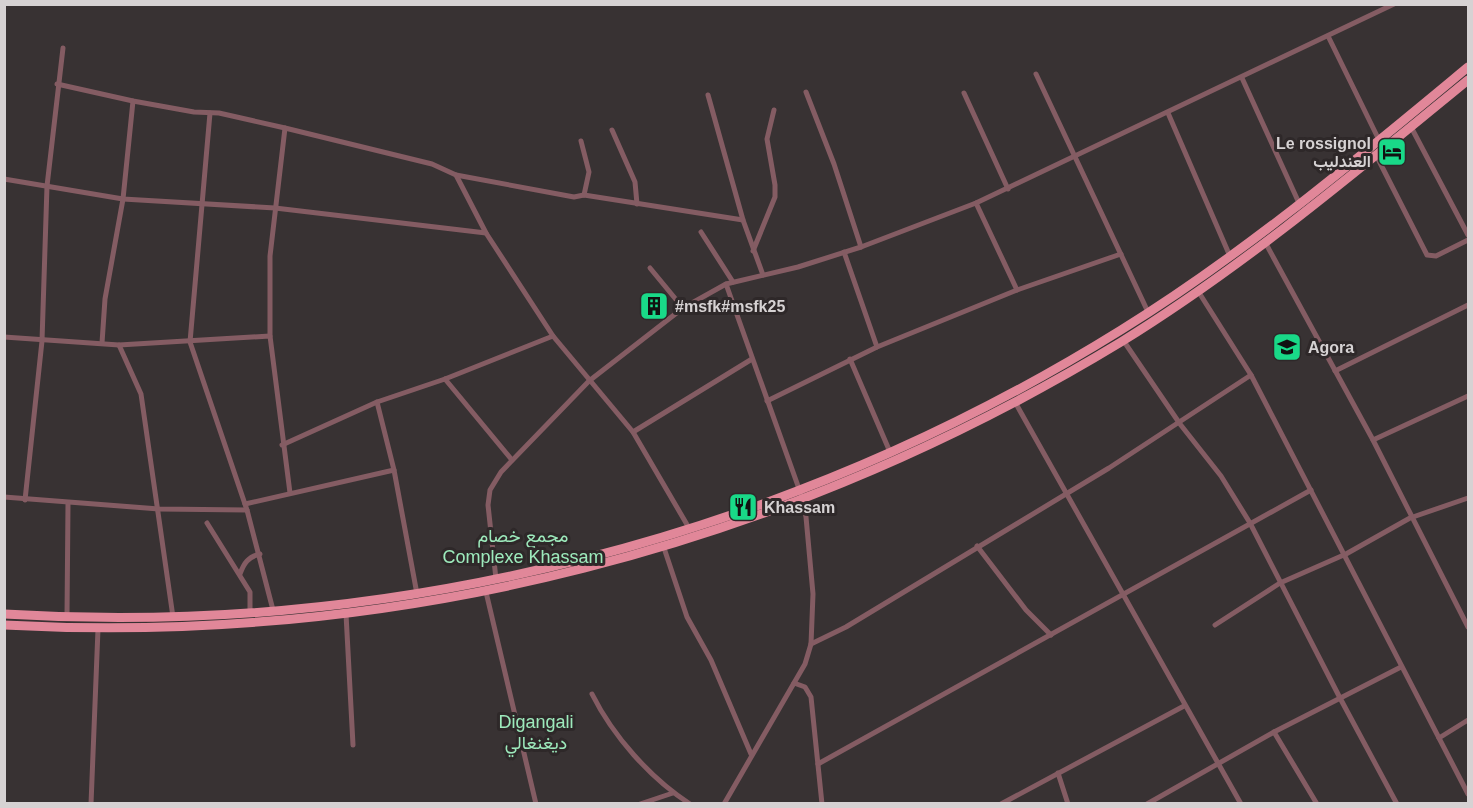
<svg xmlns="http://www.w3.org/2000/svg" width="1473" height="808" font-family="Helvetica,Vazirmatn,sans-serif">
<rect width="100%" height="100%" fill="#383233"/>
<g fill="none" stroke-linecap="round" stroke-linejoin="round">
<!-- minor -->
<g stroke="#845c63" stroke-width="5">
<path d="M 1328,36 L 1380,142"/>
<path d="M 1036,74 L 1148,312"/>
<path d="M 1242,78 L 1299,203"/>
<path d="M 57,84 L 133,101 L 194,112 L 219,113 L 285,128 L 432,164 L 456,175 L 486,233 L 553,336 L 633,432 L 689,528"/>
<path d="M 806,92 L 834,164 L 861,247"/>
<path d="M 964,93 L 1008,189"/>
<path d="M 708,95 L 743,220 L 763,275"/>
<path d="M 210,113 L 190,342 L 247,510 L 273,610"/>
<path d="M 1168,113 L 1229,254"/>
<path d="M 1410,125 L 1468,235"/>
<path d="M 612,130 L 635,182 L 637,204"/>
<path d="M 581,141 L 589,172 L 584,195"/>
<path d="M 1376,155 L 1427,255 L 1436,256 L 1468,240"/>
<path d="M 456,175 L 574,197 L 584,195 L 743,220"/>
<path d="M 4,179 L 123,199 L 275,208 L 486,233"/>
<path d="M 976,203 L 1017,290"/>
<path d="M 701,232 L 733,282"/>
<path d="M 1265,242 L 1373,440 L 1468,627"/>
<path d="M 753,251 L 775,197 L 775,185 L 767,139 L 774,110"/>
<path d="M 844,252 L 877,347"/>
<path d="M 650,268 L 683,308"/>
<path d="M 1198,291 L 1251,375 L 1468,794"/>
<path d="M 270,336 L 270,256 L 285,128"/>
<path d="M 4,337 L 119,345 L 270,336 L 290,493"/>
<path d="M 1123,340 L 1180,424 L 1221,476 L 1250,523 L 1340,698 L 1397,804"/>
<path d="M 102,343 L 105,299 L 123,199 L 133,101"/>
<path d="M 119,345 L 141,394 L 173,617"/>
<path d="M 850,359 L 890,452"/>
<path d="M 1335,371 L 1468,305"/>
<path d="M 445,379 L 512,460"/>
<path d="M 767,401 L 877,347 L 1017,290 L 1121,254"/>
<path d="M 377,402 L 394,470 L 417,594"/>
<path d="M 1015,402 L 1241,804"/>
<path d="M 633,432 L 752,359"/>
<path d="M 1373,440 L 1468,396"/>
<path d="M 282,445 L 377,402 L 445,379 L 553,336"/>
<path d="M 4,497 L 159,509 L 247,510"/>
<path d="M 25,500 L 42,341 L 47,186 L 63,48"/>
<path d="M 245,504 L 394,470"/>
<path d="M 207,523 L 250,592 L 250,613"/>
<path d="M 977,546 L 1026,610 L 1051,635"/>
<path d="M 664,548 L 687,617 L 711,660 L 751,754"/>
<path d="M 240,574 C 244,563 248,557 260,554"/>
<path d="M 496,579 L 488,505 L 490,490 L 501,472 L 589,381 L 683,308 L 726,284 L 798,267 L 861,247 L 976,203 L 1394,4"/>
<path d="M 486,592 L 536,804"/>
<path d="M 346,614 L 353,745"/>
<path d="M 67,616 L 68,504"/>
<path d="M 1215,625 L 1280,583 L 1346,554 L 1410,518 L 1468,498"/>
<path d="M 811,644 L 846,627 L 1109,468 L 1251,375"/>
<path d="M 794,683 L 805,687 L 811,697 L 822,804"/>
<path d="M 592,694 C 613,736 650,778 690,804"/>
<path d="M 1274,732 L 1317,804"/>
<path d="M 1439,738 L 1468,720"/>
<path d="M 818,764 L 1311,490"/>
<path d="M 1058,773 L 1068,804"/>
<path d="M 91,804 L 98,629"/>
<path d="M 640,804 L 673,793"/>
<path d="M 724,804 L 805,664 L 811,644 L 813,594 L 806,517 L 803,500 L 726,284"/>
<path d="M 1001,804 L 1184,706"/>
<path d="M 1147,804 L 1274,732 L 1401,667"/>
</g>
<!-- trunk -->
<g stroke="#e18799" stroke-width="9">
<path d="M 4,614 C 396,638 788,537 1121,330 C 1244,254 1357,159 1468,67"/>
<path d="M 4,625 C 399,646 783,547 1121,342 C 1244,266 1357,171 1468,80"/>
</g>
</g>
<!-- icons -->
<defs>
<g id="hotel-square" transform="scale(1.5)"><rect x="-9" y="-9" width="18" height="18" rx="4" fill="#19d988" stroke="#2e2829"/><path d="M-6-4.5h1.5V1H6V5H4.5V3h-9V5H-6ZM-4 0a1.8 1.8 0 1 1 3.6 0ZM.5 0V-2.5h3Q6-2.5 6 0Z" fill="#111"/></g>
<g id="building-square" transform="scale(1.5)"><rect x="-9" y="-9" width="18" height="18" rx="4" fill="#19d988" stroke="#2e2829"/><path d="M-4-6H4V6H1V3H-1V6H-4ZM-2.5-4.3h1.7v1.8h-1.7ZM.8-4.3h1.7v1.8H.8ZM-2.5-1h1.7V.8h-1.7ZM.8-1h1.7V.8H.8Z" fill="#111"/></g>
<g id="school-square" transform="scale(1.5)"><rect x="-9" y="-9" width="18" height="18" rx="4" fill="#19d988" stroke="#2e2829"/><path d="M0-5L7-2L0 1L-7-2ZM-4 1L0 2.5L4 1V4Q0 6-4 4Z" fill="#111"/></g>
<g id="restaurant-square" transform="scale(1.5)"><rect x="-9" y="-9" width="18" height="18" rx="4" fill="#19d988" stroke="#2e2829"/><path d="M-5-6h1v4h1v-4h1v4h1v-4h1v5L-1.5 .5V6h-2V.5L-5-1ZM5-6V6H3V1.5H1.5Q1.5-4 5-6Z" fill="#111"/></g>
</defs>
<g fill-rule="evenodd">
<use href="#hotel-square" x="1392" y="152"/>
<use href="#building-square" x="654" y="306"/>
<use href="#school-square" x="1287" y="347"/>
<use href="#restaurant-square" x="743" y="507"/>
</g>
<g text-anchor="middle" dominant-baseline="central" stroke-width="6" stroke-linejoin="round" paint-order="stroke">
<!-- poi labels -->
<g font-size="16" font-weight="bold" fill="#d6d2d3" stroke="#2e2829" text-anchor="start">
<text x="1371" y="143" text-anchor="end">Le rossignol<tspan x="1371" dy="18">العندليب</tspan></text>
<text x="675" y="306">#msfk#msfk25</text>
<text x="1308" y="347">Agora</text>
<text x="764" y="507">Khassam</text>
</g>
<!-- neighbourhood labels -->
<g font-size="18" fill="#9deabc" stroke="#2e2829">
<text x="523" y="536">مجمع خصام<tspan x="523" dy="21">Complexe Khassam</tspan></text>
<text x="536" y="722">Digangali<tspan x="536" dy="21">ديغنغالي</tspan></text>
</g>
</g>
<!-- border -->
<rect width="1473" height="808" fill="none" stroke="#d6d2d3" stroke-width="12"/>
</svg>
